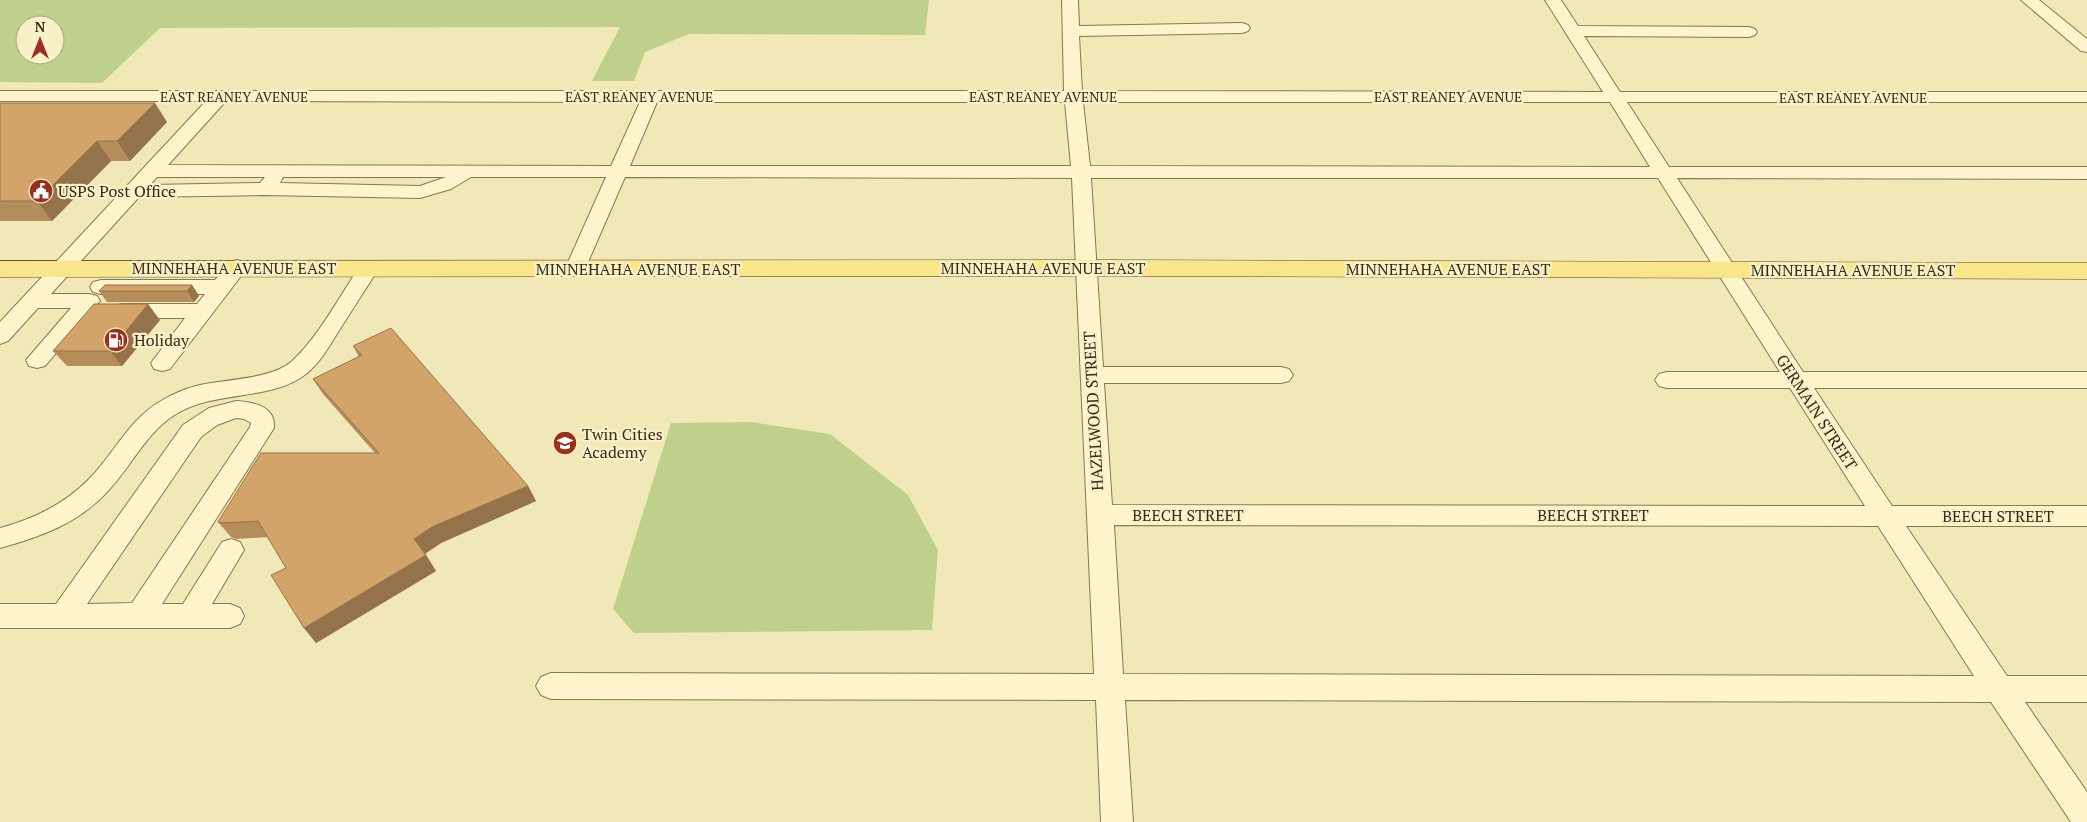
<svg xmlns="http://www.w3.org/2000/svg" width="2087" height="822" font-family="'PT Serif',serif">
<rect width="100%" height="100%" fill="#f1e8b8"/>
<!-- green -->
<g fill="#bfd08c" fill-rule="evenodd">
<path d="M 0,0 L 929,0 L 925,35 L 689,34 L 645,52 L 634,81 L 592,81 L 620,27 L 160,28 L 102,83 L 0,82 ZM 25,25 L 55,25 L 55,55 L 25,55 Z"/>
<path d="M 751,422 L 830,434 L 908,495 L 938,550 L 932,630 L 634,633 L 613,609 L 671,423 Z"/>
</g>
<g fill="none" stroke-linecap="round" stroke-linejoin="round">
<!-- minor casing -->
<g stroke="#897652" stroke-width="2">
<g id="minor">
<path d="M 1062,0 L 1078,0 L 1079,26 L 1242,23 L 1248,25 L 1250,28 L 1248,31 L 1242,33 L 1079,36 L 1082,91 L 1603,92 L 1545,0 L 1561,0 L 1578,26 L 1749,27 L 1755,29 L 1757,32 L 1755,35 L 1749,37 L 1584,36 L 1620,92 L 2087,92 L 2087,102 L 1627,102 L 1669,167 L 2087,167 L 2087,179 L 1677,178 L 1803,372 L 2087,372 L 2087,388 L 1814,388 L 1892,506 L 2087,506 L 2087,526 L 1906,526 L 2007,676 L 2087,676 L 2087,702 L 2025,702 L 2087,792 L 2087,822 L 2071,822 L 1991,702 L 1125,700 L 1133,822 L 1101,822 L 1096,700 L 551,699 L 541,695 L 536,686 L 541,677 L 551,673 L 1094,674 L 1072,178 L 625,177 L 585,269 L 582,274 L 575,276 L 568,274 L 565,269 L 606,177 L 471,177 L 451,189 L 420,198 L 265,195 L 139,197 L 51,294 L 89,294 L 97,296 L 100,301 L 45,366 L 37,368 L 29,366 L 26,360 L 71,308 L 38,308 L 8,341 L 0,344 L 0,322 L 206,101 L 0,101 L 0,91 L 1064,91 ZM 226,101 L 640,102 L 611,166 L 168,165 ZM 657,102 L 1065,102 L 1071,166 L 630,166 ZM 1083,102 L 1610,102 L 1650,167 L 1090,166 ZM 157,177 L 265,177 L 260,183 L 150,185 ZM 283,177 L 446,177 L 420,186 L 280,183 ZM 1091,178 L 1658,178 L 1780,372 L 1667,372 L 1659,374 L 1655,380 L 1659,386 L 1667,388 L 1790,388 L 1865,506 L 1112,505 L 1104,383 L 1281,383 L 1289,381 L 1293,375 L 1289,369 L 1281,367 L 1103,367 ZM 1114,525 L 1878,526 L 1974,676 L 1123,674 Z"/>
<path d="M 2021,0 L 2039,0 L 2087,39 L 2087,52 L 2081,51 Z"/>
<path d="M 237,260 L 244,262 L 247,267 L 244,272 L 170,369 L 162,371 L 154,369 L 151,363 L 185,318 L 122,318 L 114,316 L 111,311 L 114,306 L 122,304 L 197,304 L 205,294 L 101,294 L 93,292 L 90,287 L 93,282 L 101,280 L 215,280 L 230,262 Z"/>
<path d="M 369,261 L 376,263 L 379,268 C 366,288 353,309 340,329 C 330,345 321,362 306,374 C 272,401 215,390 176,414 C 145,433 131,468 106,493 C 77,524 40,537 0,548 L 0,528 C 33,519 65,504 89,479 C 114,454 129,419 161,401 C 171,395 184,389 196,386 C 223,379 269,380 291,362 C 318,338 341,294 362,263 Z"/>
<path d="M 236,401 C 253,402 276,406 274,428 L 162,604 L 183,604 L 222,542 L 231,539 L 240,542 L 244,550 L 212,604 L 230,604 L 240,608 L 244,616 L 240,624 L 230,628 L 0,628 L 0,604 L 56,604 L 183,425 L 209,408 ZM 236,418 L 244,419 L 251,423 L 250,427 L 132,603 L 87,604 L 201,437 L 217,425 Z"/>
</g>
</g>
<!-- major casing -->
<g stroke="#554327" stroke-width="1">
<path id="major" d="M 1108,260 L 2087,263 L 2087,279 L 1108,276 L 0,277 L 0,261 Z"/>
</g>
<!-- minor -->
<use href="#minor" fill="#fcf4cb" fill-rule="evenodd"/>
<!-- major -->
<use href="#major" fill="#fae68a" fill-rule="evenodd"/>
</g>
<!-- wall -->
<g fill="#b58d5b">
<path d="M 0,103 L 167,122 L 130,161 L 111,161 L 52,221 L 0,221 Z"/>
<path d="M 192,285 L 199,296 L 194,302 L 107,302 L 99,291 Z"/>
<path d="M 160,320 L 122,366 L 67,366 L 53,351 Z"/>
<path d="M 353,346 L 528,486 L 536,501 L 441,543 L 425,554 L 436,571 L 316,643 L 304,628 L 286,568 L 268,537 L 236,539 L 231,537 L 218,522 L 375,453 L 323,394 L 313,379 L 359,357 Z"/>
</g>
<!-- shaded-wall -->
<g fill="#94734a">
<path d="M 155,103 L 167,122 L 130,161 L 117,141 Z"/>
<path d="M 97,141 L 111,161 L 52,221 L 37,201 Z"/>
<path d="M 192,285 L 199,296 L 194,302 L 187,291 Z"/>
<path d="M 148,304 L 160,320 L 122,366 L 110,351 Z"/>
<path d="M 528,486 L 536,501 L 441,543 L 424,554 L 414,539 L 432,527 Z"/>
<path d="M 426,555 L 436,571 L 316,643 L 304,628 Z"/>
</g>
<!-- building -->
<g fill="#d3a46a" stroke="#94734a">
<path d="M 0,103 L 155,103 L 117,141 L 97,141 L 37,201 L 0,201 Z"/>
<path d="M 105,285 L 192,285 L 187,291 L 99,291 Z"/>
<path d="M 94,304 L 148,304 L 110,351 L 53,351 Z"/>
<path d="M 391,328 L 528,486 L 432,527 L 414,539 L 426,555 L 304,628 L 271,575 L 286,568 L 258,521 L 223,523 L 218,522 L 261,453 L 379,453 L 313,379 L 362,355 L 353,346 Z"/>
</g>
<!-- icons -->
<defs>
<g id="civic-disc" transform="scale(1.25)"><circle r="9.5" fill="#9d2d1d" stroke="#f8f1c8"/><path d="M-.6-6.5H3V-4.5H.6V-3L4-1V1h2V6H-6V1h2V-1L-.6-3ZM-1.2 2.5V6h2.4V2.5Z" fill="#fff"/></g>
<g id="fuel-disc" transform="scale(1.25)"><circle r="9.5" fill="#9d2d1d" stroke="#f8f1c8"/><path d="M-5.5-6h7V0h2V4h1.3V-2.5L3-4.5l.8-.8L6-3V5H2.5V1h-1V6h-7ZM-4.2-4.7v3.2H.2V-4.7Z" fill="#fff"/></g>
<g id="school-disc" transform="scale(1.25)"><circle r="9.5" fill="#9d2d1d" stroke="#f8f1c8"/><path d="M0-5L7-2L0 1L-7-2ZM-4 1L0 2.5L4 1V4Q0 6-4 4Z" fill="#fff"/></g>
</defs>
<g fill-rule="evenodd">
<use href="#civic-disc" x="41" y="191"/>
<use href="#fuel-disc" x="116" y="340"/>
<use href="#school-disc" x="565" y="443"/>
</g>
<g text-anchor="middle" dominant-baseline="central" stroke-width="4.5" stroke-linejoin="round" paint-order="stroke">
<!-- far-street labels -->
<g font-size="14" fill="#362b19" stroke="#f8f1c8">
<text x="234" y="96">EAST REANEY AVENUE</text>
<text x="639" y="96">EAST REANEY AVENUE</text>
<text x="1043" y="96">EAST REANEY AVENUE</text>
<text x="1448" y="96">EAST REANEY AVENUE</text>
<text x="1853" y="97">EAST REANEY AVENUE</text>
</g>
<!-- poi labels -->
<g font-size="16" fill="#362b19" stroke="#f8f1c8" text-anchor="start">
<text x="58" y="191">USPS Post Office</text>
<text x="134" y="340">Holiday</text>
<text x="582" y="434">Twin Cities<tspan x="582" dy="18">Academy</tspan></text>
</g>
<!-- street labels -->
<g font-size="16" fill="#362b19" stroke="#f8f1c8">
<text x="234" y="268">MINNEHAHA AVENUE EAST</text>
<text x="1043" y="268">MINNEHAHA AVENUE EAST</text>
<text x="638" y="269">MINNEHAHA AVENUE EAST</text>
<text x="1448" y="269">MINNEHAHA AVENUE EAST</text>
<text x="1853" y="270">MINNEHAHA AVENUE EAST</text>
<text transform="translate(1093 411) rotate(-93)">HAZELWOOD STREET</text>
<text transform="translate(1817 412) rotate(57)">GERMAIN STREET</text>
<text x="1188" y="515">BEECH STREET</text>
<text x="1593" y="515">BEECH STREET</text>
<text x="1998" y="516">BEECH STREET</text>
</g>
</g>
<!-- north arrow -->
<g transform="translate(40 40)"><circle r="24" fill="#f8f1c8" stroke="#aaa282"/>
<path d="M0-4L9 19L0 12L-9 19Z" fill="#9d2d1d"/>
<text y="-8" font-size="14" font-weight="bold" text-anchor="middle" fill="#362b19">N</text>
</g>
</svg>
